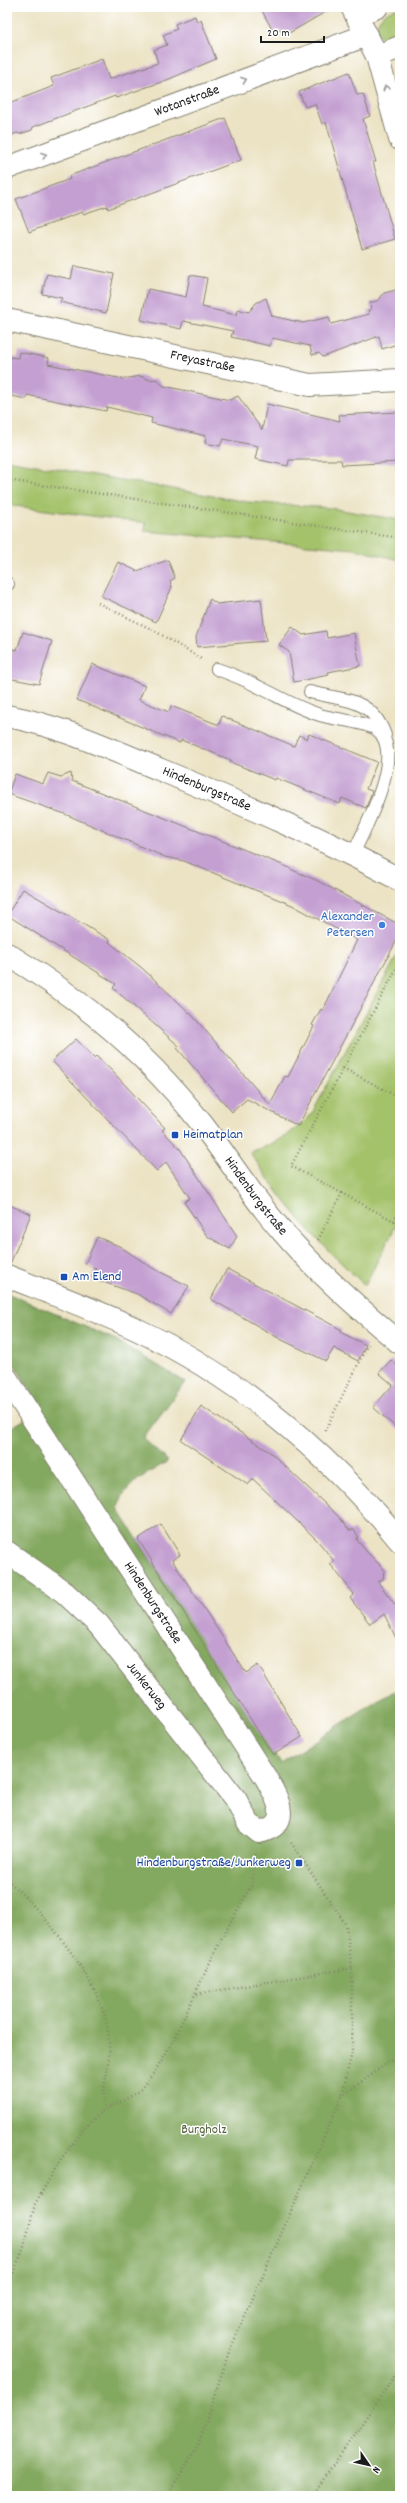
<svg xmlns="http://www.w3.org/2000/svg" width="407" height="2503" font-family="Dekko,sans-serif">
<rect width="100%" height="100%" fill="#fff"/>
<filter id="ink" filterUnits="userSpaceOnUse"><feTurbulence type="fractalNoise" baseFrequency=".025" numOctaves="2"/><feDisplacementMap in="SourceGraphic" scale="8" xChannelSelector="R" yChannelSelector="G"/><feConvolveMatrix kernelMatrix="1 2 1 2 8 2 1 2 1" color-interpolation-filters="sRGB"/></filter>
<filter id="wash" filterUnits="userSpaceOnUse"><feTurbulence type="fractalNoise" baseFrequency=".012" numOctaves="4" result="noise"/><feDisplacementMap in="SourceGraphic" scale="16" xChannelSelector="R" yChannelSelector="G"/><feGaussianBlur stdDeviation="0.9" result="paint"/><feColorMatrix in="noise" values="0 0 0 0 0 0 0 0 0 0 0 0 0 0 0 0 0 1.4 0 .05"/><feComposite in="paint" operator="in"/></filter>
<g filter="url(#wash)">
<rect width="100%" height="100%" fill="#ece3c4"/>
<!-- green -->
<g fill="#a4c26a" stroke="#606f43">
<path d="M 400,7 L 400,40 L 386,41 L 377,33 C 376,15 386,12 400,7 Z"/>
<path d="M 7,460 L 248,502 L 330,508 L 400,520 L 400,560 L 354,549 L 144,531 L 146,523 L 7,505 Z"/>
<path d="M 400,950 L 400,1218 L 365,1285 C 320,1246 282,1202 250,1152 C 275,1144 292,1134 311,1115 Z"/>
</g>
<!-- forest -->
<path fill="#83a85e" stroke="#50623d" d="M 7,1293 L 116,1340 L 185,1382 L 143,1438 L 168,1461 C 148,1474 122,1484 118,1509 L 281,1763 L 382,1697 L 400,1689 L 400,2496 L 7,2496 L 7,1430 L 42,1409 L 7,1353 Z"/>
<g id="blocks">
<!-- building -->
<g fill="#c4a0d2">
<path d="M 260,7 L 334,7 L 284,36 L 280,29 L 274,33 Z"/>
<path d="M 195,16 L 197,22 L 201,20 L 216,59 L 167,80 L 116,98 L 115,96 L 33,127 L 32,130 L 20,134 L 17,133 L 7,137 L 7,104 L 54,86 L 51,78 L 102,59 L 109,79 L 158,63 L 154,50 L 167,45 L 163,35 L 177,29 L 175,24 Z"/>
<path d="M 349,72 L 357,95 L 363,94 L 370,116 L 363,119 L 376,162 L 373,162 L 395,239 L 362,249 L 326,122 L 322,124 L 315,104 L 305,107 L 299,92 Z"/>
<path d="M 225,118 L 241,160 L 108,209 L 107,206 L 83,214 L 82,212 L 29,232 L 16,199 L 70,179 L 69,176 Z"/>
<path d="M 74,266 L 114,274 L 106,313 L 60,302 L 62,298 L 42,294 L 47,274 L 71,279 Z"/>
<path d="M 190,275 L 207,278 L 202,307 L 236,315 L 237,309 L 249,312 L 256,303 L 266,298 L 272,316 L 303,323 L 329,317 L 331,324 L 369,314 L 368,310 L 371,310 L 370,303 L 379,300 L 384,293 L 400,289 L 400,343 L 382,349 L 379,336 L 323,357 L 319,353 L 312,355 L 310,346 L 272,338 L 270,346 L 231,337 L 233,331 L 183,321 L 181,329 L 141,320 L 148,289 L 186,297 Z"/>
<path d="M 19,352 L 49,358 L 48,364 L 123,379 L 140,376 L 150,380 L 156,379 L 164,386 L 230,400 L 238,396 L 262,430 L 267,404 L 340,421 L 339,415 L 400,412 L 400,462 L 342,465 L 341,460 L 289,460 L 288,466 L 255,459 L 258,446 L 223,439 L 220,446 L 205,443 L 206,436 L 151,423 L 152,418 L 107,407 L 106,411 L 27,395 L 26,399 L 7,395 L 9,357 L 18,358 Z"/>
<path d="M 168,560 L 175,578 L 170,581 L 172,587 L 156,622 L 101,596 L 118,562 L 137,571 Z"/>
<path d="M 210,599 L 217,604 L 261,599 L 266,641 L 197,647 L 196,637 Z"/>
<path d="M 292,627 L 303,635 L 326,631 L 327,638 L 354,633 L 360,666 L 328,672 L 329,675 L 294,682 L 289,652 L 279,645 Z"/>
<path d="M 23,632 L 52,641 L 39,684 L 7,678 L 7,669 L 13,649 L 17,650 Z"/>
<path d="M 92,664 L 145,686 L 139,700 L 169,712 L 171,706 L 219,725 L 222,716 L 294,746 L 299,735 L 307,739 L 309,734 L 377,762 L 366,789 L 372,791 L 366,808 L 342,798 L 340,804 L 276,778 L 275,780 L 230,762 L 231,760 L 181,740 L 180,743 L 77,700 Z"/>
<path d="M 48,773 L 61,777 L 71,773 L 72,781 L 290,868 L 290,869 L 316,880 L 400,925 L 400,934 L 298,1126 L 247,1099 L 232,1112 L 177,1048 L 179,1046 L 113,988 L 116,984 L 7,915 L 23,889 L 110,940 L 109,942 L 142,968 L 192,1015 L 270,1105 L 285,1076 L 288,1077 L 314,1026 L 312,1025 L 321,1009 L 323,1010 L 357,940 L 292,905 L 184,861 L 165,857 L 65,814 L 8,794 L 15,774 L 43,784 Z"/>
<path d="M 76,1039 L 94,1058 L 96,1056 L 113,1072 L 165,1128 L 162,1130 L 180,1149 L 237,1236 L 230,1249 L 207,1236 L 184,1202 L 190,1198 L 166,1162 L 157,1171 L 52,1061 Z"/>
<path d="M 7,1204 L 31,1214 L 10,1264 L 7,1264 Z"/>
<path d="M 97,1237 L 119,1246 L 154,1269 L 189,1286 L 171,1314 L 137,1294 L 92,1278 L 96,1269 L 85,1264 Z"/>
<path d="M 227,1269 L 342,1330 L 340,1332 L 366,1345 L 358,1361 L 334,1348 L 326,1361 L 282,1340 L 211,1299 Z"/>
<path d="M 391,1360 L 400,1368 L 400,1431 L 373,1407 L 393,1385 L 379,1373 Z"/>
<path d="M 201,1406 L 271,1453 L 339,1517 L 349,1530 L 354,1530 L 358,1536 L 357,1540 L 366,1551 L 384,1569 L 383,1579 L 378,1582 L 400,1611 L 400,1646 L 384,1614 L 370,1624 L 350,1598 L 354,1594 L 330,1564 L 334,1561 L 317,1540 L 253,1479 L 248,1485 L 181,1440 Z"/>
<path d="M 161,1524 L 180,1555 L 172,1560 L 246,1673 L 258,1665 L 302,1737 L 273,1755 L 138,1539 Z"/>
</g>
</g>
</g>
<g filter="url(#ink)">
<use href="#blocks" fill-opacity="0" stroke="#848070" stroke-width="1"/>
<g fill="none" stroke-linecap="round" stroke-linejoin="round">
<!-- service casing -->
<g stroke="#848070" stroke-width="14">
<g id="service">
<path d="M 7,584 L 8,584"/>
<path d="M 217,669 C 231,674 246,680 259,687 C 280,697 297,708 320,715 C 336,720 362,721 376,729 C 407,751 366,826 353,854"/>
<path d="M 310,692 C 345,701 371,697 385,735"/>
</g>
</g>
<!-- minor casing -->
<g stroke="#848070" stroke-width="24">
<g id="minor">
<path d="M 352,7 L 377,56 L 400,139"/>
<path d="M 356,15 L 377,7"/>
<path d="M 377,56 L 400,47"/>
<path id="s1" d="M 7,168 L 367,35"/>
<path id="s2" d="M 7,320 L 310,385 L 400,380"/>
<path id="s3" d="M 7,716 C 61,726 110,749 161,770 C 242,804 323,838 400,880"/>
<path id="s4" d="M 7,954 C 82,999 148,1055 202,1124 C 229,1159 252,1197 282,1231 C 317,1272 358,1308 400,1343"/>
<path d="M 7,1276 C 50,1293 94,1309 136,1329 C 240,1378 328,1453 400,1541"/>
<path id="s5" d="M 7,1379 L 266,1778 C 277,1798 294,1825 259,1832 L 248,1823 L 236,1800 L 99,1625 L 64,1592 L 7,1552"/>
</g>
</g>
<!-- path -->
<g stroke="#848070" stroke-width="2.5" stroke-dasharray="1 3" stroke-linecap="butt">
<path d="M 7,480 L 400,538"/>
<path d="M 98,603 L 155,631 L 203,660"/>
<path d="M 400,962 L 291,1166 L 394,1221 L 400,1210"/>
<path d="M 343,1068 L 400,1098"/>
<path d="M 318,1240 L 342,1193"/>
<path d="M 325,1431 L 368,1344"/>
<path d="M 7,1880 C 42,1910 105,1986 108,2033 C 109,2043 110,2054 108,2064 C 106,2080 102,2092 105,2109"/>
<path d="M 197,1994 L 352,1968"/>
<path d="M 342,2096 L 400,2054"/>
<path d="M 7,2288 L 24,2247 L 35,2204 L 61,2159 L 86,2126 L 105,2109 L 118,2104 L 139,2091 L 155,2071 L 173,2041 L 219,1943 L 252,1884 L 256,1853"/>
<path d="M 167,2496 L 198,2445 L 229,2352 L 342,2096 L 352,2052 L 352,1968 L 346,1925 L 290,1841"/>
<path d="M 312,2496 L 400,2368"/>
</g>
<!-- service -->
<use href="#service" stroke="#fff" stroke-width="12"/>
<!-- minor -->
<use href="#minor" stroke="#fff" stroke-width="22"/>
</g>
<!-- one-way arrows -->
<defs><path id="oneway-chevron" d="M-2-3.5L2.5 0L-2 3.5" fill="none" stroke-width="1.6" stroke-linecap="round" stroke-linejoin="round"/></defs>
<g stroke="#999">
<use href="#oneway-chevron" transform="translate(244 80) rotate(-20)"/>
<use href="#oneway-chevron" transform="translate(386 88) rotate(-106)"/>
<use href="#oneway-chevron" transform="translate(44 155) rotate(-20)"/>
</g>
</g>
<!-- markers -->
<circle fill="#3f7fe0" stroke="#fff" stroke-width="1.5" cx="382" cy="925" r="4"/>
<g fill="#1a4fb4" stroke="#fff" stroke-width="1.5">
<rect x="171" y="1131" width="8" height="8" rx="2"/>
<rect x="60" y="1273" width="8" height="8" rx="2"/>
<rect x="295" y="1859" width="8" height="8" rx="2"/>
</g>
<g text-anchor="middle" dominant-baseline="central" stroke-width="3" stroke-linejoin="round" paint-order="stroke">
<!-- street labels -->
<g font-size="14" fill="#1c1c1c" stroke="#fff">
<text stroke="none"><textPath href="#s1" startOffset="192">Wotanstraße</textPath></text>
<text stroke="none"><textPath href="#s2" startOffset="200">Freyastraße</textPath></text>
<text stroke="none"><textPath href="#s3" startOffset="213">Hindenburgstraße</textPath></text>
<text stroke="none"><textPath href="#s4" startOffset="350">Hindenburgstraße</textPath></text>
<text stroke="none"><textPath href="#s5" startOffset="267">Hindenburgstraße</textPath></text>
<text transform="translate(146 1686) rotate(52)">Junkerweg</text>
</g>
<!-- shop labels -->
<g font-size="14" fill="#366cbe" stroke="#fff" text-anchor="end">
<text x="374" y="917">Alexander<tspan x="374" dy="16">Petersen</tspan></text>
</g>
<!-- transit labels -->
<g font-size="14" fill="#164399" stroke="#fff" text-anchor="start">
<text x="183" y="1135">Heimatplan</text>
<text x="72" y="1277">Am Elend</text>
<text x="291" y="1863" text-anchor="end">Hindenburgstraße/Junkerweg</text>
</g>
<!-- park labels -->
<g font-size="14" fill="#525e3b" stroke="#fff">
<text x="204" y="2130">Burgholz</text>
</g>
</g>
<!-- margin -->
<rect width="407" height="2503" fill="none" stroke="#fff" stroke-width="24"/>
<!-- north arrow -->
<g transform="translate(369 2465) rotate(124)" stroke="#ffffff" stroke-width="3" paint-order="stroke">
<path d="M0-3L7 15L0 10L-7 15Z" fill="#1c1c1c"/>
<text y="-6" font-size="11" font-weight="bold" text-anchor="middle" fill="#1c1c1c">N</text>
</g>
<!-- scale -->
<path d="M261 36v6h63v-6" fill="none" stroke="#1c1c1c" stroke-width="2"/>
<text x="267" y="36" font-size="12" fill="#1c1c1c" stroke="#ffffff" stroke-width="3" paint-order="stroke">20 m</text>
</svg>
